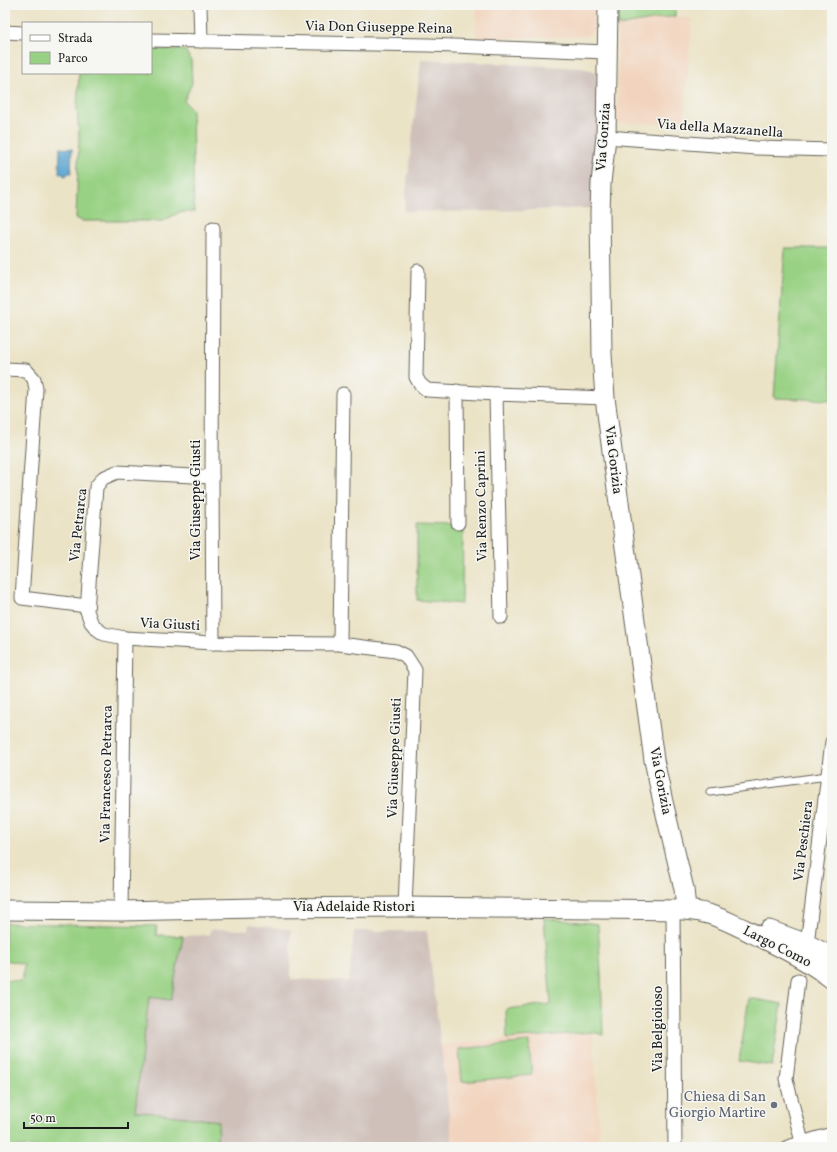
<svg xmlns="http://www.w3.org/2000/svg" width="837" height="1152" font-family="Vollkorn,serif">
<rect width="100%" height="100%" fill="#f6f6f2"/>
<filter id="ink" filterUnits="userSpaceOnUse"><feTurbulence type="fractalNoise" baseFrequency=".025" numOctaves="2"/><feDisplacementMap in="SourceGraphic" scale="8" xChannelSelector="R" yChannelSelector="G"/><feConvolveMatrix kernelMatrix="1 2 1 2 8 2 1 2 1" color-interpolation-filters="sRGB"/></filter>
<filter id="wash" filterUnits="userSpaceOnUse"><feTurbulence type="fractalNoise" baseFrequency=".012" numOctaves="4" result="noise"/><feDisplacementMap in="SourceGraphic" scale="16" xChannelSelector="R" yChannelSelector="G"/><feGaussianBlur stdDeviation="0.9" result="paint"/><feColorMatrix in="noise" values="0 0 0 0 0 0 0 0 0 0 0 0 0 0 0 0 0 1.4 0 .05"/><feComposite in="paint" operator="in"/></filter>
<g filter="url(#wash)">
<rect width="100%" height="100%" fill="#ebe3c6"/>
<!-- built -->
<g fill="#f2d4be">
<path d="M 477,5 L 599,5 L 600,27 L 586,36 L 476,39 Z"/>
<path d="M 675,16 L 692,19 L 684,124 L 617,123 L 618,26 Z"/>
<path d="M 593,1032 L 600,1147 L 453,1147 L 440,1045 L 507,1039 Z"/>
</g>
<!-- industrial -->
<g fill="#cfc0ba">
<path d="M 421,59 L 582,68 L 597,72 L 598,120 L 594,167 L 593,208 L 463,212 L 404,211 Z"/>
<path d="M 249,924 L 291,930 L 291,979 L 349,981 L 354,931 L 427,931 L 453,1147 L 392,1147 L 372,1143 L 345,1147 L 216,1147 L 219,1121 L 135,1111 L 149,997 L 171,1000 L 183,936 L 209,935 L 211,929 L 248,930 Z"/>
</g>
<!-- green -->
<g fill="#99d184" stroke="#5a7650">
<path d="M 619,5 L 675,5 L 675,16 L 618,26 Z"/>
<path d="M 151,49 L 185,50 L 191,60 L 192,83 L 184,101 L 192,110 L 194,212 L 180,212 L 163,221 L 82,221 L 76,218 L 79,137 L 77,107 L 79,73 L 151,73 Z"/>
<path d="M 785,248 L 832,248 L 832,400 L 774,398 Z"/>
<path d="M 417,525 L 453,526 L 463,528 L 462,604 L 417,600 Z"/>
<path d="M 544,918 L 598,924 L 601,972 L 603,1035 L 593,1032 L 507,1039 L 506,1009 L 551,1004 Z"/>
<path d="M 5,923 L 157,926 L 156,935 L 183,936 L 171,1000 L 149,997 L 135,1111 L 219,1121 L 216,1147 L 5,1147 L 5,980 L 22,981 L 24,964 L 5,960 Z"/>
<path d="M 749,998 L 782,1004 L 772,1066 L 739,1061 Z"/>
<path d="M 529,1042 L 532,1075 L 462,1082 L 459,1049 Z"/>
</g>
<!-- water -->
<path fill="#59a4d1" stroke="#3a6076" d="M 60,148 L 72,149 L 71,173 L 68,173 L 66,176 L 63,175 L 62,173 L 59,173 Z"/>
</g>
<g filter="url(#ink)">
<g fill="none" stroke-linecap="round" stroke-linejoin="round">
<!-- lane casing -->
<g stroke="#646258" stroke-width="9">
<path id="lane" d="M 710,792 L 827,776"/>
</g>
<!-- street casing -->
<g stroke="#646258" stroke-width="15">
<g id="street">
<path d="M 200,5 L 201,41"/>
<path d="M 5,32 L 23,33"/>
<path d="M 151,40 L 429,45 L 607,52"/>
<path d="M 606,137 L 756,148 L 832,150"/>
<path d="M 213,228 L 212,477 L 213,643 L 340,644 L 396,651 L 406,656 L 415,670 L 405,907"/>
<path d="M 418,271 L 416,377 L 420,384 L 427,390 L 496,394 L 605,398"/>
<path d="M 5,369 L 26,370 L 34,379 L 36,389 L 22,598 L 87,606"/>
<path d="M 457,391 L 458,523"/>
<path d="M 496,394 L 501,617"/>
<path d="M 212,477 L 117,472 L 103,478 L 96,487 L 87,611 L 91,622 L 97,629 L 104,634 L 125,638 L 213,643"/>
<path d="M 340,644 L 343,394"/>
<path d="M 673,910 L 675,1147"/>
<path d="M 121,911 L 125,638"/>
<path d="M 807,944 L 832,742"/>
<path d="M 798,980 L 786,1079 L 802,1142"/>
<path d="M 788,1147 L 832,1134"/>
</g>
</g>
<!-- secondary casing -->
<g stroke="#646258" stroke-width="21">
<g id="secondary">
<path d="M 608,5 L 606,137 L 601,183 L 600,213 L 602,354 L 605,398 L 616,481 L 654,760 L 663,802 L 684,889 L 686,910"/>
<path d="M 5,910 L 121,911 L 255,908 L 405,907 L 686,910 C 692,911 698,911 704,913 C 718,916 731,923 744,929 C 774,944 805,958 832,979"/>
<path d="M 769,930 L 807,944 L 832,957"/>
</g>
</g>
<!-- lane -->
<use href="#lane" stroke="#fff" stroke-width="7"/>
<!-- street -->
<use href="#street" stroke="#fff" stroke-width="13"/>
<!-- secondary -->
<use href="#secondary" stroke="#fff" stroke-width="19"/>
</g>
</g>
<!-- markers -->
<circle fill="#6b7280" stroke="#f6f6f2" stroke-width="1.5" cx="774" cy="1105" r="4"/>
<g text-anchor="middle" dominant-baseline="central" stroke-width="3" stroke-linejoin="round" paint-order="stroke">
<!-- street labels -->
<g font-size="14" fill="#1c1c1c" stroke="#f6f6f2">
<text transform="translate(379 28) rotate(1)">Via Don Giuseppe Reina</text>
<text transform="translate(720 129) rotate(4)">Via della Mazzanella</text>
<text transform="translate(604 137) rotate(-86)">Via Gorizia</text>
<text transform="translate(613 460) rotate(83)">Via Gorizia</text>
<text transform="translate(196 500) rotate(-90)">Via Giuseppe Giusti</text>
<text transform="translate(482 506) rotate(-91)">Via Renzo Caprini</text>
<text transform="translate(79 525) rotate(-84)">Via Petrarca</text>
<text transform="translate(170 625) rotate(3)">Via Giusti</text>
<text transform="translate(395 758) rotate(-88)">Via Giuseppe Giusti</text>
<text transform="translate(107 774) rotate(-89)">Via Francesco Petrarca</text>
<text transform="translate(660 781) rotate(79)">Via Gorizia</text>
<text transform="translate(804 841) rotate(-83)">Via Peschiera</text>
<text x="354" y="907">Via Adelaide Ristori</text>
<text transform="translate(777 947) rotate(27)">Largo Como</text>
<text transform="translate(658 1029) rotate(-90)">Via Belgioioso</text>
</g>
<!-- worship labels -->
<g font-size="14" fill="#5b616d" stroke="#f6f6f2" text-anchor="end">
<text x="766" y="1097">Chiesa di San<tspan x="766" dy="16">Giorgio Martire</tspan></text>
</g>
</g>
<!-- margin -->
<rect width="837" height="1152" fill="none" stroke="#f6f6f2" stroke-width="20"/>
<!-- legend -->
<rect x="22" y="22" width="130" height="52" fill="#f6f6f2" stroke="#9f9f9c"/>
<rect x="30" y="35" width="20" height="6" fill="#ffffff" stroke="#9f9f9c"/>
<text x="58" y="42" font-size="12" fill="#1c1c1c">Strada</text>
<rect x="30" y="52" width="20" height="12" fill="#99d184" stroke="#9f9f9c"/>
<text x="58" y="62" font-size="12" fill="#1c1c1c">Parco</text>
<!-- scale -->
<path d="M24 1122v6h104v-6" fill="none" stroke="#1c1c1c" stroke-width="2"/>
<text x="30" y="1122" font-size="12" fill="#1c1c1c" stroke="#f6f6f2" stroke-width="3" paint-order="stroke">50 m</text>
</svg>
